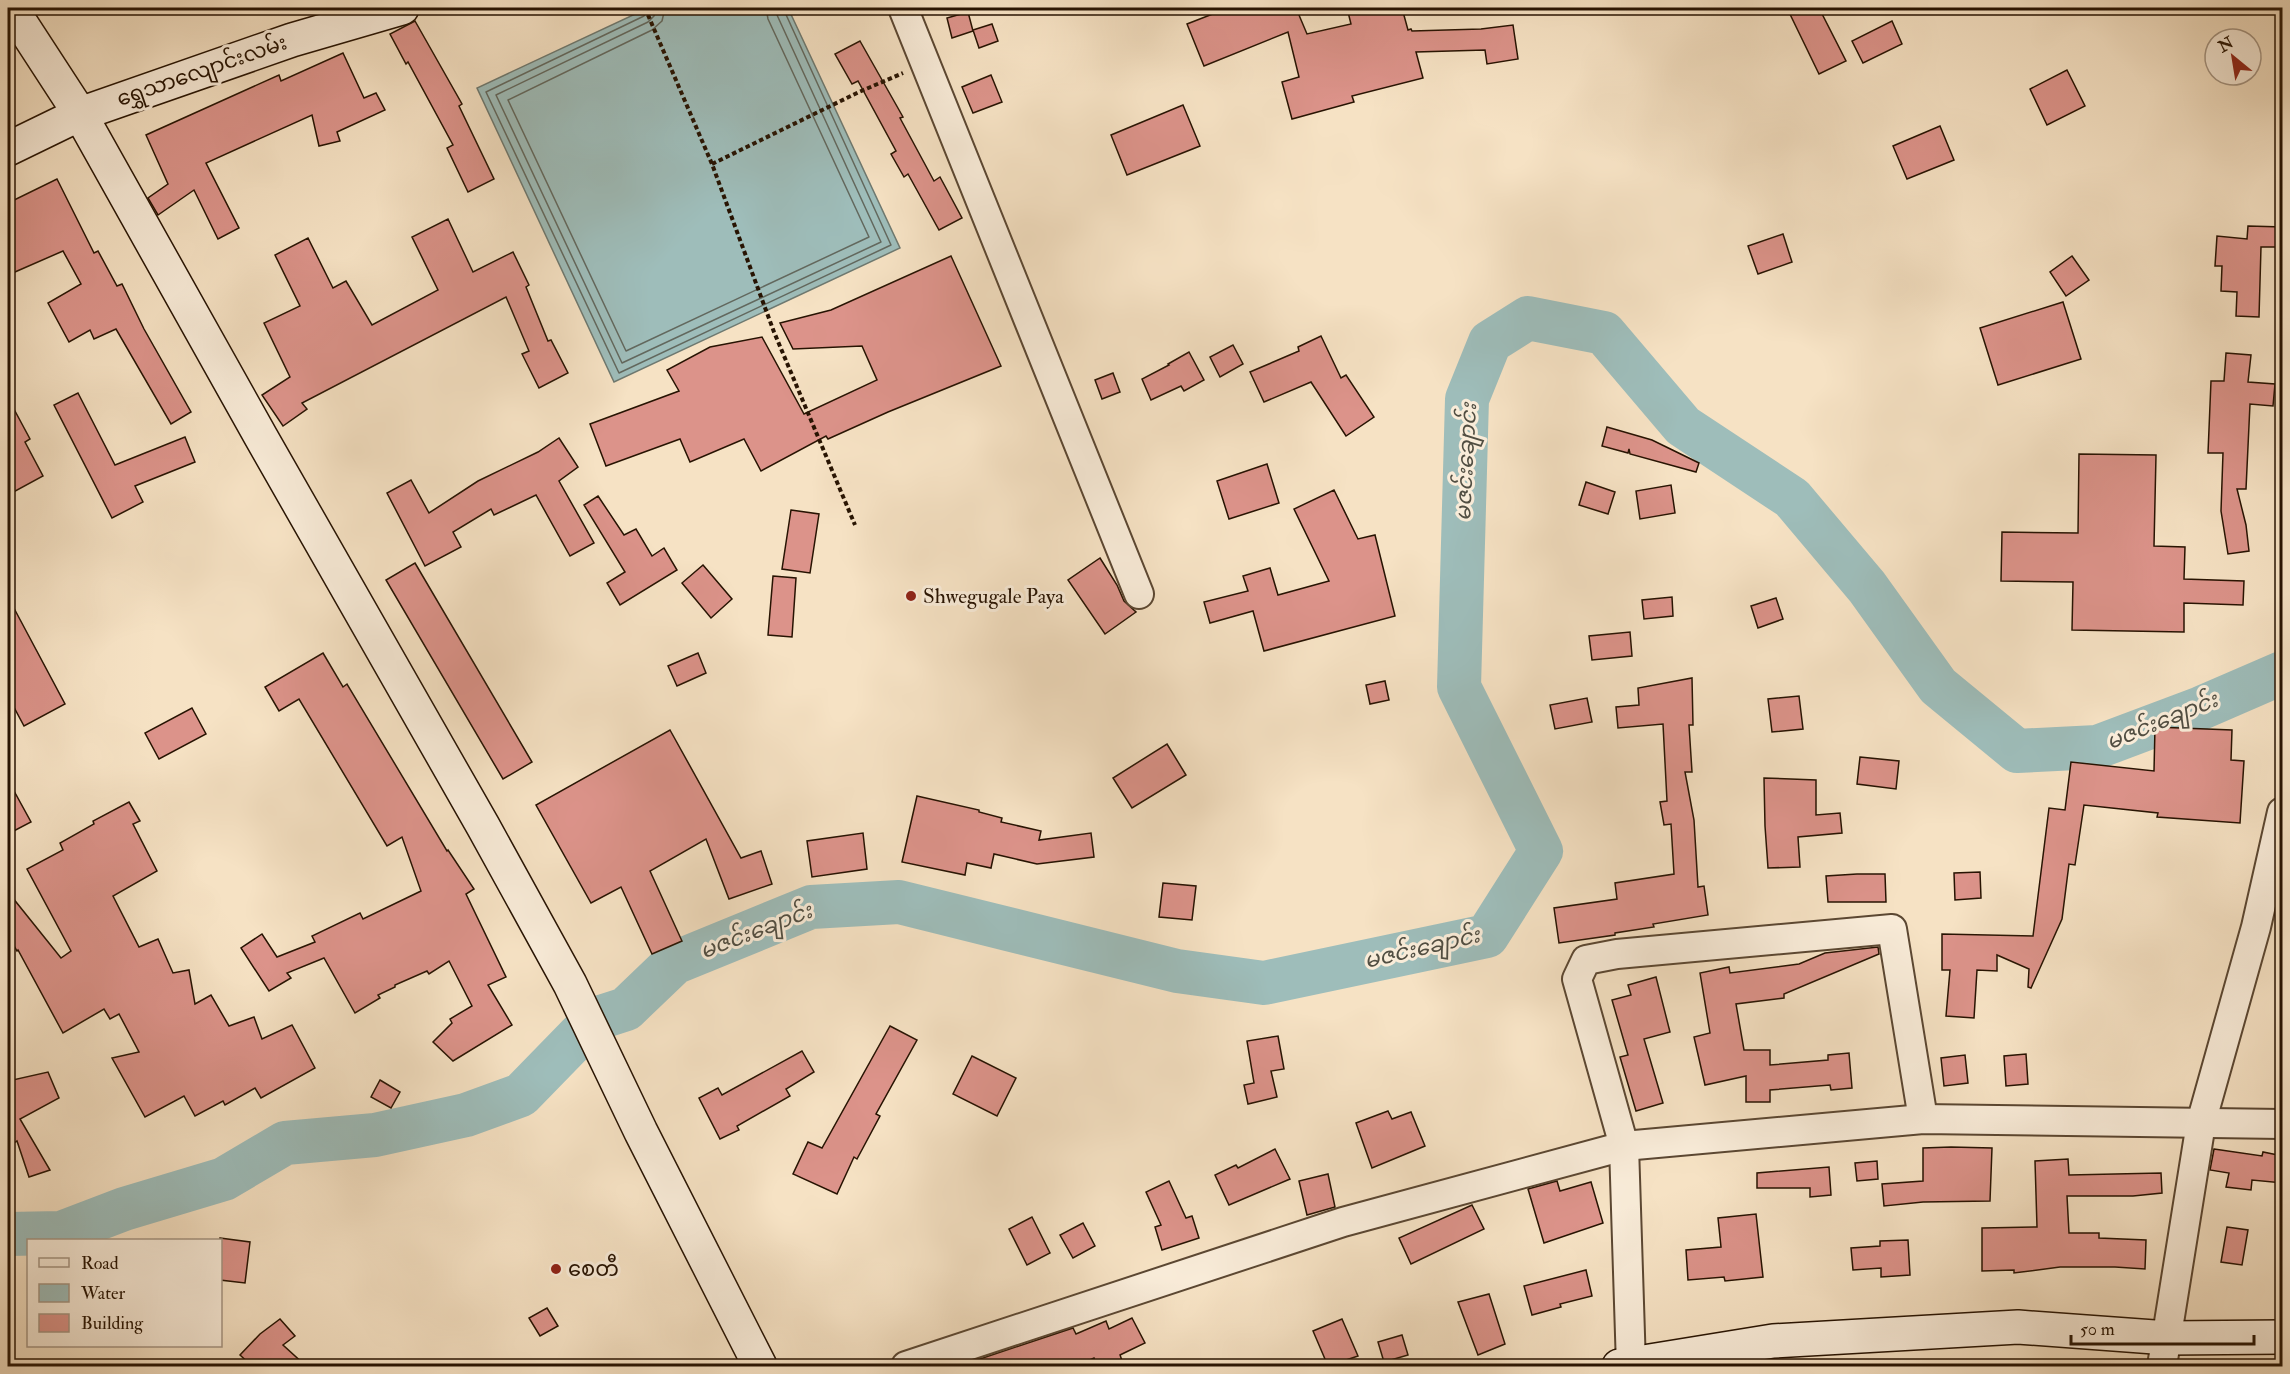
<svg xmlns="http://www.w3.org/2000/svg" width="2290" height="1374" font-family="'IM FELL Double Pica','Noto Sans Myanmar',serif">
<rect width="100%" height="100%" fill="#f6e2c4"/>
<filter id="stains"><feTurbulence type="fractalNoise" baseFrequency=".00333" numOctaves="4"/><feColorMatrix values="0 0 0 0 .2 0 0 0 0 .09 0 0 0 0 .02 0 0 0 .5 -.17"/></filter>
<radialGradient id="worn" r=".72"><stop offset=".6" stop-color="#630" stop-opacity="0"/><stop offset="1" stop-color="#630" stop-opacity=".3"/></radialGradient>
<!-- water -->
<path fill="#9ebdba" stroke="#6e7970" stroke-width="1.5" d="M 648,8 L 788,8 L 900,248 L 614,382 L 477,88 Z"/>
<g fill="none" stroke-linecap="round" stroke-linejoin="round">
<!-- shore -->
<g stroke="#62685e" stroke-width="1.5">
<path d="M 648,8 L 644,16 L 486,92 L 619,373 L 891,245 L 783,8"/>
<path d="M 656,8 L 654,16 L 648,22 L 496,95 L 622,363 L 881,242 L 777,15 L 775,8"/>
<path d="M 665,8 L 662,21 L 652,30 L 508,100 L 626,351 L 869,237 L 768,19 L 766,8"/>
</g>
<!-- river -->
<path stroke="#9ebdba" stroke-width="44" d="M 8,1234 L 61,1233 L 124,1209 L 224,1179 L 285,1143 L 375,1135 L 466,1115 L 521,1095 L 595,1019 L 626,1009 L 674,963 L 811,907 L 899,902 L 1177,971 L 1264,983 L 1487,936 L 1541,851 L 1459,687 L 1467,399 L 1490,342 L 1528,318 L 1604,333 L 1683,426 L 1792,498 L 1867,587 L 1938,686 L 2017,751 L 2097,747 L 2201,708 L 2282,673"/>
</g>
<!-- building -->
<g fill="#dc938a" stroke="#271302" stroke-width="1.5">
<path d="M 1228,8 L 1296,8 L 1307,34 L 1351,24 L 1347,8 L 1402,8 L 1408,30 L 1411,29 L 1412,31 L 1481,29 L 1513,25 L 1518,59 L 1487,64 L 1485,50 L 1416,52 L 1423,78 L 1352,96 L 1354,102 L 1292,119 L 1282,82 L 1299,77 L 1288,32 L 1204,66 L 1187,24 Z"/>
<path d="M 1787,8 L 1819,8 L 1846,61 L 1819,74 Z"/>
<path d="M 968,12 L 973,31 L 952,38 L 947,18 Z"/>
<path d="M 415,21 L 462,104 L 459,106 L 494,179 L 468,192 L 447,148 L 453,145 L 408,62 L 406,64 L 390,34 Z"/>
<path d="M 1892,21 L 1902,44 L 1863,63 L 1852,41 Z"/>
<path d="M 992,24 L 998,41 L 979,48 L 973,30 Z"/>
<path d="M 860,41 L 903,117 L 900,118 L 934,181 L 940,177 L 962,218 L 939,230 L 908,174 L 904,177 L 891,154 L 896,151 L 858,81 L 852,84 L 835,54 Z"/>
<path d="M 343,53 L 364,98 L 376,93 L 385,110 L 337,132 L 340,141 L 319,146 L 312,115 L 206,163 L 239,228 L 218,239 L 194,190 L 158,215 L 148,198 L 168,184 L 146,135 L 279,75 L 281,81 Z"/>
<path d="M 2067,70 L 2085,106 L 2047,125 L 2030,89 Z"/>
<path d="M 991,75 L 1002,102 L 973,113 L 962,87 Z"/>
<path d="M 1183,105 L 1200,146 L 1127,175 L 1111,135 Z"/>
<path d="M 1940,126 L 1954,160 L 1907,179 L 1893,146 Z"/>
<path d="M 57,179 L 94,253 L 98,251 L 117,286 L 122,284 L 144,329 L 191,412 L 171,424 L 116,329 L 94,339 L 90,330 L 69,342 L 48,303 L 81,284 L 63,251 L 8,275 L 8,203 Z"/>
<path d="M 448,219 L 473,272 L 513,252 L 529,285 L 526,287 L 548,341 L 551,340 L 568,373 L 539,388 L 522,354 L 529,351 L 506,297 L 302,403 L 307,409 L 283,426 L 262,395 L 290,377 L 264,323 L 300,306 L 275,255 L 308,238 L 333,288 L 346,281 L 372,325 L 438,290 L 412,237 Z"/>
<path d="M 2248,226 L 2283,227 L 2283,247 L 2261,247 L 2259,317 L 2236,316 L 2237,292 L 2221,291 L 2222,266 L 2215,266 L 2217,236 L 2247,239 Z"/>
<path d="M 1783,234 L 1792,262 L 1758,274 L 1748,246 Z"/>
<path d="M 951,256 L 1001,366 L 888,412 L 828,439 L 826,436 L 761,471 L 744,439 L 690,462 L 680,439 L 606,466 L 590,424 L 679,391 L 667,370 L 710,347 L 762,337 L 804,414 L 877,380 L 862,346 L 793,349 L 780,323 L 831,310 Z"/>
<path d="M 2072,256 L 2089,280 L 2066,296 L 2050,272 Z"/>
<path d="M 2063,302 L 2081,359 L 1998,385 L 1980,328 Z"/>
<path d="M 1321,336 L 1341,378 L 1346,375 L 1374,417 L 1346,436 L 1311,382 L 1264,402 L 1250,372 L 1299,351 L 1298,347 Z"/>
<path d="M 1233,345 L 1243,364 L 1220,377 L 1210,357 Z"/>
<path d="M 1189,352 L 1204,380 L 1184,391 L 1181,386 L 1151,400 L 1142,379 L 1169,365 L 1168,364 Z"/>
<path d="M 2226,353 L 2251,355 L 2248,382 L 2275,384 L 2273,406 L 2250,404 L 2246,489 L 2237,489 L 2246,525 L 2249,551 L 2228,554 L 2221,511 L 2223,453 L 2208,453 L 2211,381 L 2224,381 Z"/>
<path d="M 1113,373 L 1120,392 L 1102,399 L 1095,380 Z"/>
<path d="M 78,393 L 115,465 L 185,437 L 195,462 L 135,486 L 143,502 L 112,518 L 54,405 Z"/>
<path d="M 8,398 L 30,439 L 25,442 L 43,476 L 8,495 Z"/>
<path d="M 1607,427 L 1652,440 L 1699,463 L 1696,472 L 1630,454 L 1629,449 L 1628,453 L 1602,446 Z"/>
<path d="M 559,438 L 578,467 L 559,481 L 594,543 L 570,556 L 536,495 L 494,515 L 491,509 L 453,532 L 461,547 L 425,566 L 387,493 L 411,480 L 429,513 L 478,481 L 538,452 Z"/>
<path d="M 2079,454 L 2156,455 L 2154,546 L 2185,547 L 2184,579 L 2244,581 L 2243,605 L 2184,603 L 2184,632 L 2072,630 L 2073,582 L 2001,581 L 2002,532 L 2078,533 Z"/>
<path d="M 1267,464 L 1279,503 L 1229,519 L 1217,481 Z"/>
<path d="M 1586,482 L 1615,492 L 1608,514 L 1579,505 Z"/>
<path d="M 1671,485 L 1675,513 L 1640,519 L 1636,491 Z"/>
<path d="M 1334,490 L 1358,539 L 1375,535 L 1395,616 L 1264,651 L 1253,611 L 1210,623 L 1204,602 L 1248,591 L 1243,576 L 1270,568 L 1278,595 L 1329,581 L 1294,509 Z"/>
<path d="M 598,496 L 624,535 L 636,529 L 652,556 L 664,548 L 677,570 L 620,605 L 607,583 L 625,572 L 584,505 Z"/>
<path d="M 791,510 L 819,514 L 810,573 L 782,569 Z"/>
<path d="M 1100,558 L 1117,585 L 1124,601 L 1136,612 L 1105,634 L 1068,580 Z"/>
<path d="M 415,563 L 532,762 L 503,779 L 386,580 Z"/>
<path d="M 703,565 L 732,599 L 711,618 L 682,583 Z"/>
<path d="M 773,576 L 796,578 L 792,637 L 768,635 Z"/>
<path d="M 8,597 L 65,704 L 24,726 L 8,696 Z"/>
<path d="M 1672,597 L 1673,616 L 1644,619 L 1642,600 Z"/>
<path d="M 1776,598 L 1783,619 L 1758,628 L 1751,606 Z"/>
<path d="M 1630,632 L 1632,656 L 1592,660 L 1589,636 Z"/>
<path d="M 323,653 L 343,687 L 347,684 L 447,851 L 448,850 L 474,889 L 466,894 L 506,977 L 488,985 L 512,1025 L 453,1061 L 433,1042 L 452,1023 L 450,1019 L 472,1006 L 449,961 L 429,974 L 427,971 L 395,985 L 395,987 L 378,995 L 380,998 L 355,1013 L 324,958 L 287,973 L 291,978 L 269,991 L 241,948 L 262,934 L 277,957 L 315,942 L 312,936 L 360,913 L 363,919 L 421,891 L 402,837 L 387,846 L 299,699 L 279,711 L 265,687 Z"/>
<path d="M 698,653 L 706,673 L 677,686 L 668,666 Z"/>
<path d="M 1692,678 L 1693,725 L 1689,725 L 1692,772 L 1685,772 L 1694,820 L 1698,887 L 1704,886 L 1708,915 L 1653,924 L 1654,927 L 1615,933 L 1615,935 L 1559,943 L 1554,908 L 1617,899 L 1615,883 L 1674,874 L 1671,824 L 1664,825 L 1660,802 L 1667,801 L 1663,724 L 1618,728 L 1616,707 L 1639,705 L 1638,688 Z"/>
<path d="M 1385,681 L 1389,700 L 1370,704 L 1366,685 Z"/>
<path d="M 1799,696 L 1803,729 L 1772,732 L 1768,699 Z"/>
<path d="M 1587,698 L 1592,722 L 1555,729 L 1550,705 Z"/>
<path d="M 192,708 L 206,734 L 159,759 L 145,733 Z"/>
<path d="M 2155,727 L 2232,730 L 2231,760 L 2244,761 L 2240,823 L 2157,817 L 2158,813 L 2084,805 L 2075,865 L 2069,864 L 2062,919 L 2031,988 L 2028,987 L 2029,969 L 1997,955 L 1997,971 L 1977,970 L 1974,1018 L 1946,1016 L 1950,970 L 1942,970 L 1942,934 L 2033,936 L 2049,808 L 2065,810 L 2071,762 L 2154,771 Z"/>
<path d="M 670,730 L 741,858 L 761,851 L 772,884 L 729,899 L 706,839 L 650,871 L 682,941 L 652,954 L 621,887 L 591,903 L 536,805 Z"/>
<path d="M 1167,744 L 1186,775 L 1132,808 L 1113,778 Z"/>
<path d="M 1860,757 L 1899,761 L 1896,789 L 1857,784 Z"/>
<path d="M 1764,778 L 1816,780 L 1816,815 L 1840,813 L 1842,833 L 1798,837 L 1800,867 L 1768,868 L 1765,826 Z"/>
<path d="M 8,780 L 31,822 L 8,834 Z"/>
<path d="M 917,796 L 979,810 L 979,812 L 1002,818 L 1001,822 L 1041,831 L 1039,840 L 1091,833 L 1094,857 L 1037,864 L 994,854 L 991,868 L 967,863 L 965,875 L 902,862 Z"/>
<path d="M 129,802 L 140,821 L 133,824 L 157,871 L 113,896 L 139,947 L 158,939 L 173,973 L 189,970 L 195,1004 L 211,995 L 229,1026 L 254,1017 L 262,1039 L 292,1025 L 315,1068 L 261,1098 L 255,1088 L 225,1105 L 223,1101 L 195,1116 L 184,1096 L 145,1117 L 112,1058 L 139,1052 L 119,1014 L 110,1019 L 104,1009 L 63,1033 L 18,950 L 17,951 L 8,935 L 8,892 L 61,958 L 71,951 L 27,869 L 63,850 L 60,843 L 94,824 L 93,821 Z"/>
<path d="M 863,833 L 867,869 L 812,877 L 807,841 Z"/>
<path d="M 1980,872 L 1981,898 L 1955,900 L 1954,873 Z"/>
<path d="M 1857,874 L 1885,874 L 1886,902 L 1828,902 L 1826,876 Z"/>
<path d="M 1163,883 L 1196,886 L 1192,920 L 1159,917 Z"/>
<path d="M 1878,947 L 1879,954 L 1784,994 L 1784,998 L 1736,1004 L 1744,1050 L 1770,1050 L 1770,1065 L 1828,1060 L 1828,1055 L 1849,1053 L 1852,1088 L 1831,1090 L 1830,1085 L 1770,1090 L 1770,1102 L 1746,1102 L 1746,1076 L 1705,1085 L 1694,1037 L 1710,1033 L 1700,973 L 1729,967 L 1730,973 L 1799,964 L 1825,953 Z"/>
<path d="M 1656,977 L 1670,1032 L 1644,1039 L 1663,1103 L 1636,1111 L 1620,1057 L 1628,1055 L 1612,1000 L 1631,995 L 1628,985 Z"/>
<path d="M 890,1026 L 917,1040 L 876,1114 L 880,1116 L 857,1159 L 854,1157 L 837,1194 L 793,1174 L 808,1142 L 822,1148 Z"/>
<path d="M 1278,1036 L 1284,1069 L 1271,1071 L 1277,1097 L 1248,1104 L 1244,1085 L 1254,1083 L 1247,1041 Z"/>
<path d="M 802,1051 L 814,1072 L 786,1089 L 790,1096 L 737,1126 L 739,1130 L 720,1139 L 699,1098 L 718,1088 L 722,1095 Z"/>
<path d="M 2026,1054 L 2028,1084 L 2006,1086 L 2004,1056 Z"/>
<path d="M 1965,1055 L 1968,1083 L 1944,1086 L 1941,1058 Z"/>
<path d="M 972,1056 L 1016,1078 L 997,1116 L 953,1094 Z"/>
<path d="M 48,1072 L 59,1098 L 20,1119 L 50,1170 L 29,1177 L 17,1141 L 8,1147 L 8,1081 Z"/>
<path d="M 380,1080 L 400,1092 L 391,1108 L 371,1097 Z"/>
<path d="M 1388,1111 L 1392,1119 L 1411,1112 L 1425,1146 L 1372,1168 L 1356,1123 Z"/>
<path d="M 1951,1147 L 1992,1148 L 1990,1201 L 1923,1202 L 1884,1206 L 1882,1184 L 1923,1181 L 1923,1148 Z"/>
<path d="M 1275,1149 L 1290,1179 L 1229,1205 L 1215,1175 L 1236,1165 L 1238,1168 Z"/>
<path d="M 2214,1149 L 2262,1156 L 2263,1152 L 2283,1156 L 2283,1183 L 2252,1180 L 2251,1190 L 2226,1187 L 2229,1173 L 2210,1170 Z"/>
<path d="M 2068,1159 L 2069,1175 L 2161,1173 L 2162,1193 L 2133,1196 L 2067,1196 L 2069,1233 L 2099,1233 L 2099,1238 L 2146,1240 L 2145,1269 L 2115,1267 L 2060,1267 L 2014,1273 L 2014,1270 L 1982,1271 L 1982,1228 L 2037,1227 L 2035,1161 Z"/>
<path d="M 1877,1161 L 1878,1179 L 1857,1181 L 1855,1163 Z"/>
<path d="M 1829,1167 L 1831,1195 L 1810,1197 L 1810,1188 L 1757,1188 L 1757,1173 Z"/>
<path d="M 1328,1174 L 1335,1207 L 1307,1215 L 1299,1181 Z"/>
<path d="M 1169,1181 L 1186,1218 L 1192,1216 L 1199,1238 L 1162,1250 L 1155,1227 L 1161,1225 L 1146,1192 Z"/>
<path d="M 1557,1181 L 1560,1191 L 1591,1182 L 1603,1223 L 1544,1243 L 1528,1189 Z"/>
<path d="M 1472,1205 L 1484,1229 L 1411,1264 L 1399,1238 Z"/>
<path d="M 1756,1214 L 1763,1277 L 1725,1281 L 1724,1277 L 1688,1280 L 1686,1250 L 1721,1247 L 1718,1218 Z"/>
<path d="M 1032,1217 L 1050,1253 L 1027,1265 L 1009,1229 Z"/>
<path d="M 1083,1223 L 1095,1246 L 1073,1258 L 1060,1235 Z"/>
<path d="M 2227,1227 L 2248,1230 L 2242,1265 L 2221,1262 Z"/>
<path d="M 220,1238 L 250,1242 L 245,1283 L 220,1280 Z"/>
<path d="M 1908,1240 L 1910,1275 L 1881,1277 L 1881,1268 L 1853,1270 L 1851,1248 L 1880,1246 L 1880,1241 Z"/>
<path d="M 1586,1270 L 1592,1296 L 1560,1304 L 1561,1307 L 1532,1315 L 1524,1286 Z"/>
<path d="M 1489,1294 L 1505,1344 L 1478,1355 L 1458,1302 Z"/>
<path d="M 547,1308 L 558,1326 L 540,1336 L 529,1318 Z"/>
<path d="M 1132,1318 L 1145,1343 L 1120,1355 L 1124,1366 L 1097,1366 L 1094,1358 L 1076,1366 L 959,1366 L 1073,1328 L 1076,1334 L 1106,1321 L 1109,1329 Z"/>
<path d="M 280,1319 L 295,1336 L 283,1345 L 306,1366 L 252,1366 L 240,1355 L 260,1334 Z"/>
<path d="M 1342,1319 L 1358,1356 L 1328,1366 L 1313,1331 Z"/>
<path d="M 1402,1335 L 1408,1355 L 1384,1362 L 1378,1342 Z"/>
</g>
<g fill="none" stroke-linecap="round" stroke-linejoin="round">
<!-- street casing -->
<g stroke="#5b4732" stroke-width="32">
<g id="street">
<path d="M 903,8 L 1139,594"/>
<path d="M 906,1366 L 1343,1222 L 1624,1146 L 1923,1119 L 2282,1124"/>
<path d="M 1631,1366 L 1624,1146 L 1577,979 L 1586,960 L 1617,954 L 1892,929 L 1923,1119"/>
<path d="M 2162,1366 L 2201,1123 L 2256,927 L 2282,812"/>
</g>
</g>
<!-- secondary casing -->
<g stroke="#271302" stroke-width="36">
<g id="secondary">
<path d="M 11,8 L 80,114 L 261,437 L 483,826 L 570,984 L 641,1132 L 760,1366"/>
<path d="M 8,149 L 80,114 L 292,40 L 402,8"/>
<path d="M 1619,1366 L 1773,1341 L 2018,1327 L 2168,1338 L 2282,1337"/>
</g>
</g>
<!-- path -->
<g stroke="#271302" stroke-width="4" stroke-dasharray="4.5 3" stroke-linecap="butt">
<path d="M 645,8 L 712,164 L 774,332 L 855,525"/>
<path d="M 712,164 L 859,92 L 903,73"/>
</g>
<!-- street -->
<use href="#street" stroke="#f9ecd9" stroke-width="28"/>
<!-- secondary -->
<use href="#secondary" stroke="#f9ecd9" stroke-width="33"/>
</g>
<!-- markers -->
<g fill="#8f2418" stroke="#f9ecd9" stroke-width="2">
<circle cx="911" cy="596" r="6"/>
<circle cx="556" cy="1269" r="6"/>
</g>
<g text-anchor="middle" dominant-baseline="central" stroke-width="6" stroke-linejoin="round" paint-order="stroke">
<!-- street labels -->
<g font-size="21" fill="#271302" stroke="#f9ecd9">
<text transform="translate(202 71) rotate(-19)">ရွှေသာလျောင်းလမ်း</text>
</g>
<!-- poi labels -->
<g font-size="21" fill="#271302" stroke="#f9ecd9" text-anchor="start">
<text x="923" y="596">Shwegugale Paya</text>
<text x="568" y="1269">စေတီ</text>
</g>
<!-- water labels -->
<g font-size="22" font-style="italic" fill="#514e42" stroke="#f9ecd9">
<text transform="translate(1466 462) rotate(-87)">မဇင်းချောင်း</text>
<text transform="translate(2162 721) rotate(-22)">မဇင်းချောင်း</text>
<text transform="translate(756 931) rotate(-21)">မဇင်းချောင်း</text>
<text transform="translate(1422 948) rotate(-13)">မဇင်းချောင်း</text>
</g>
</g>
<!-- margin -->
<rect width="2290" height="1374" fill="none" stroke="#f6e2c4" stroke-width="30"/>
<rect x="9" y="9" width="2272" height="1356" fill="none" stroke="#271302" stroke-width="3"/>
<rect x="15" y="15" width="2260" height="1344" fill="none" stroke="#271302" stroke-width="1.5"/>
<!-- legend -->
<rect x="27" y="1239" width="195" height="108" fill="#f9ecd9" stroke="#a59583" stroke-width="1.5"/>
<rect x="39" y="1258" width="30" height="9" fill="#f9ecd9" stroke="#a59583" stroke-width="1.5"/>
<text x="81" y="1269" font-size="18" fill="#271302">Road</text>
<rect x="39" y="1284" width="30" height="18" fill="#9ebdba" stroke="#a59583" stroke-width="1.5"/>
<text x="81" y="1299" font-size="18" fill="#271302">Water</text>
<rect x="39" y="1314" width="30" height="18" fill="#dc938a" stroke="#a59583" stroke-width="1.5"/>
<text x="81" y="1329" font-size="18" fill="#271302">Building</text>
<!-- north arrow -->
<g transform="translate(2233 57) rotate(330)"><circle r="28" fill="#f9ecd9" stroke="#a59583" stroke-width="1.5"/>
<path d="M0-4.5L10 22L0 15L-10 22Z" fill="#8f2418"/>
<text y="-9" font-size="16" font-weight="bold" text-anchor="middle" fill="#271302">N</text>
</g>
<!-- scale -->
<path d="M2071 1335v9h183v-9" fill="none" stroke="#271302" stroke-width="3"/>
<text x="2080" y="1335" font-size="18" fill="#271302" stroke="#f9ecd9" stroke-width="4.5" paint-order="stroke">50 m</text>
<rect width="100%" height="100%" filter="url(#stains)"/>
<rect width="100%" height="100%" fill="url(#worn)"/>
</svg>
